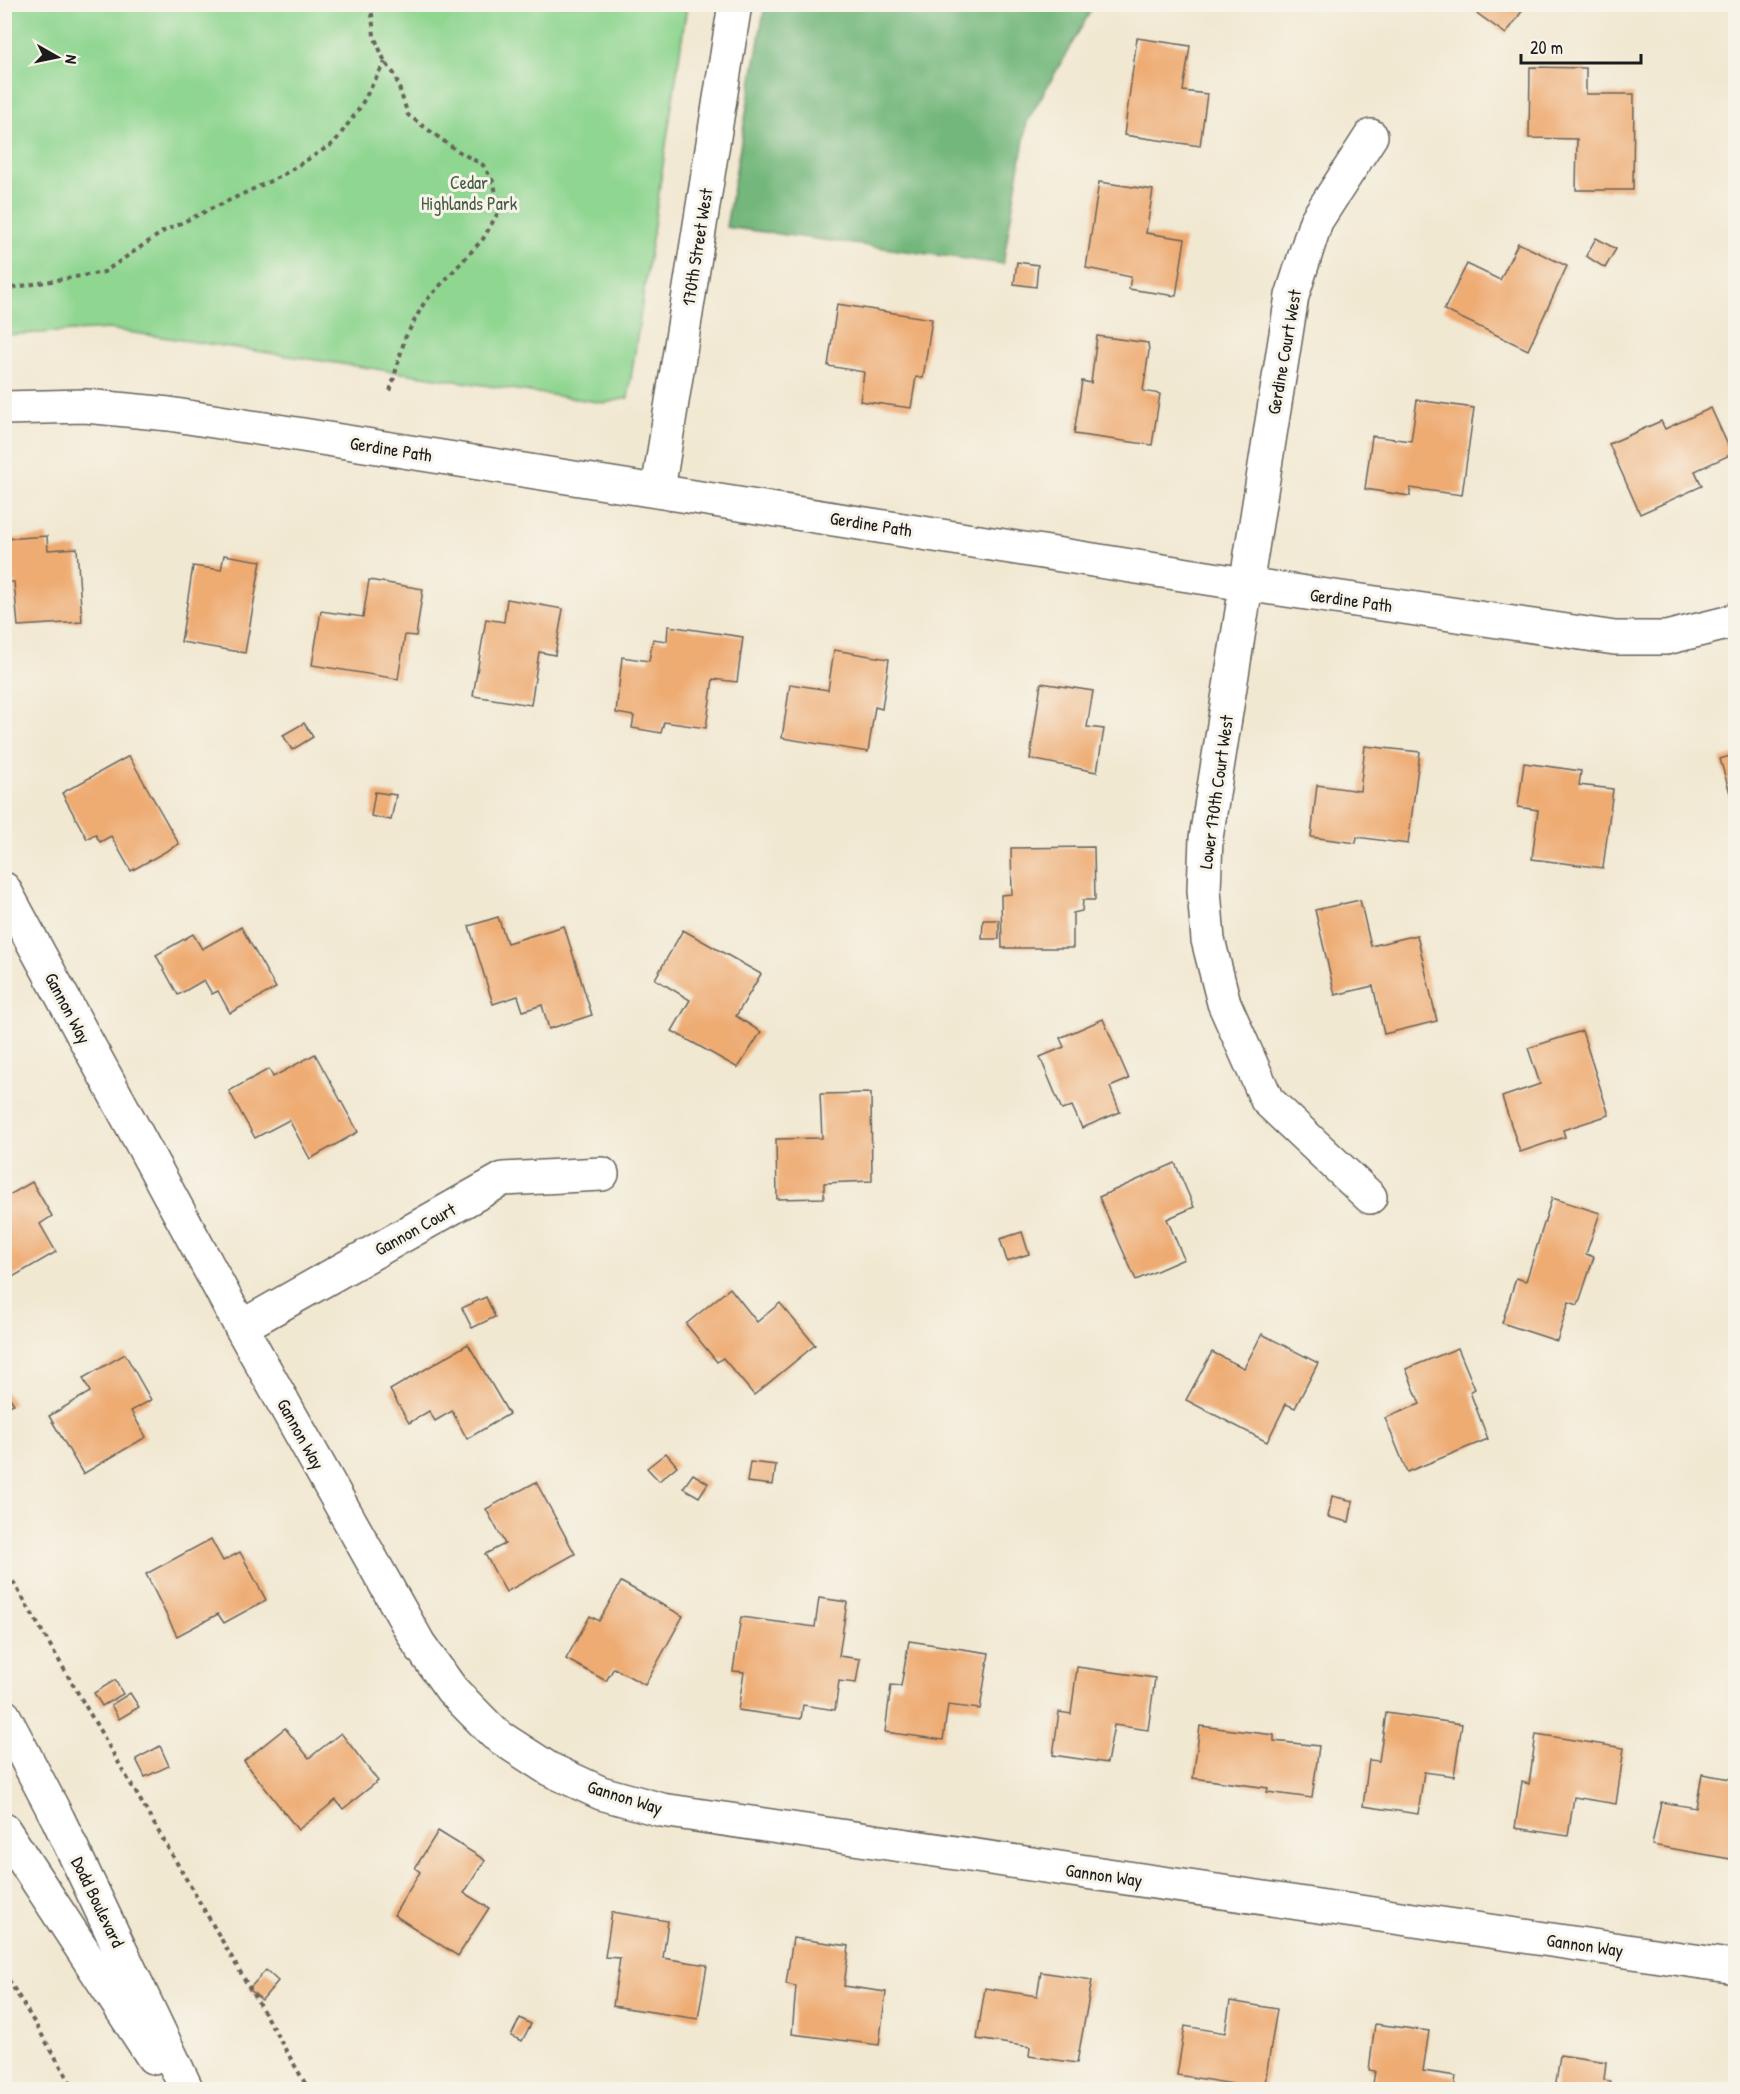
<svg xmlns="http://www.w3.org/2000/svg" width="1740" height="2094" font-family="'Patrick Hand',sans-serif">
<rect width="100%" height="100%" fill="#f7f3e8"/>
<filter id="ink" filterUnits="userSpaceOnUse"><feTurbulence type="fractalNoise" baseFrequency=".0167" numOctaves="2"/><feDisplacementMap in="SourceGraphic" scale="12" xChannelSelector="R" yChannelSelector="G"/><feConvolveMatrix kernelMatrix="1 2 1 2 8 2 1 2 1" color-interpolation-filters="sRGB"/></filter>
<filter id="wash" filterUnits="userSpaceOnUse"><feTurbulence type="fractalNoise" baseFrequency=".008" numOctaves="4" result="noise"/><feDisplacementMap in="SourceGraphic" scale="24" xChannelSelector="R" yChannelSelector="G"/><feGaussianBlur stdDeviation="1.35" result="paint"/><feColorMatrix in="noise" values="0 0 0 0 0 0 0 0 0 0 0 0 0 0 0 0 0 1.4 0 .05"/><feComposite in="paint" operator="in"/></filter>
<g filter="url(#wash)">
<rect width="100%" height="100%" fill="#f1e8d1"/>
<!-- green -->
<path fill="#8fd691" stroke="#567956" stroke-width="1.5" d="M 5,4 L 687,5 L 628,398 L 605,403 L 108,329 L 5,335 Z"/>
<!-- forest -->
<path fill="#73b77b" stroke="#486a4c" stroke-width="1.5" d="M 765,5 L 1094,5 L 1027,122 L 1003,264 L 726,227 Z"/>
<g id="blocks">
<!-- building -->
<g fill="#eeab72">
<path d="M 1464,4 L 1527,4 L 1506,34 Z"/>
<path d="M 1137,38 L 1190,46 L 1183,91 L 1207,94 L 1200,146 L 1124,135 Z"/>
<path d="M 1530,67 L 1586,68 L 1586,94 L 1634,94 L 1633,190 L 1576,190 L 1577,139 L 1529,138 Z"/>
<path d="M 1099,182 L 1153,190 L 1146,233 L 1185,239 L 1176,296 L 1129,289 L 1131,277 L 1086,268 Z"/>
<path d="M 1596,238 L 1616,249 L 1605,268 L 1586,256 Z"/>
<path d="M 1518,243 L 1567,266 L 1528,350 L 1444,310 L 1467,264 L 1500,280 Z"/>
<path d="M 1017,262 L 1038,265 L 1036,287 L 1014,284 Z"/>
<path d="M 837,304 L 932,319 L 923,378 L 916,377 L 911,408 L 860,401 L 864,372 L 828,366 Z"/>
<path d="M 1097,336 L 1148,343 L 1149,351 L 1143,391 L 1160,394 L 1152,445 L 1074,434 L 1082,381 L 1091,383 Z"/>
<path d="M 1417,400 L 1474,408 L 1462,495 L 1410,488 L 1410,496 L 1365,489 L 1372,436 L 1411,441 Z"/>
<path d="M 1711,408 L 1732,454 L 1695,471 L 1702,486 L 1640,514 L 1609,444 L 1661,421 L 1665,429 Z"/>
<path d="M 47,536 L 48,550 L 77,548 L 82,622 L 18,626 L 14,582 L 5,582 L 4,539 Z"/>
<path d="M 224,555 L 261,561 L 245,653 L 181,642 L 193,566 L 221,570 Z"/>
<path d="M 369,580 L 423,589 L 416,636 L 405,635 L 398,679 L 312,665 L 321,611 L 363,617 Z"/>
<path d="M 507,599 L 563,609 L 555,655 L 539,652 L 531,705 L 473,696 L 486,619 L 504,622 Z"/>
<path d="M 668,626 L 743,637 L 737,682 L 713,679 L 706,728 L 664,722 L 661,733 L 632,728 L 634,716 L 616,713 L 622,657 L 649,661 L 653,639 L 667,641 Z"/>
<path d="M 834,650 L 889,659 L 882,709 L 875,707 L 868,752 L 782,738 L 790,684 L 828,690 Z"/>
<path d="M 1041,683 L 1093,691 L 1087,727 L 1104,729 L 1097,772 L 1030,759 Z"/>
<path d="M 304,723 L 313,737 L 292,750 L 283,735 Z"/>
<path d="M 1365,746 L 1420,752 L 1408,844 L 1357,837 L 1356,843 L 1311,837 L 1317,785 L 1360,791 Z"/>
<path d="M 1736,754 L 1736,810 L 1735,810 L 1720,759 Z"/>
<path d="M 129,756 L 179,844 L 131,871 L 111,836 L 100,842 L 95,834 L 87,839 L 62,793 Z"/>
<path d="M 1524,763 L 1581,771 L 1579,785 L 1613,789 L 1603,868 L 1532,859 L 1538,810 L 1518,807 Z"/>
<path d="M 375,792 L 396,795 L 391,820 L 371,816 Z"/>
<path d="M 1094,847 L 1095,900 L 1083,900 L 1082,911 L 1073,913 L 1073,948 L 1002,948 L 1001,895 L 1012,894 L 1011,848 Z"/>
<path d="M 1360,900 L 1371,946 L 1417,935 L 1437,1021 L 1384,1034 L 1373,986 L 1335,995 L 1315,910 Z"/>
<path d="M 498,917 L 507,943 L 564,926 L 592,1015 L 549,1029 L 542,1005 L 523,1011 L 518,996 L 493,1004 L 469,926 Z"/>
<path d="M 983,920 L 999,920 L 999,939 L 982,939 Z"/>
<path d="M 241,927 L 276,988 L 230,1013 L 218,991 L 212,994 L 204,980 L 178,995 L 156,955 L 193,934 L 202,949 Z"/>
<path d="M 683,930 L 761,974 L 736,1016 L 761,1032 L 738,1068 L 672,1031 L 690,1000 L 655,979 Z"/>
<path d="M 1103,1019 L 1129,1079 L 1110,1087 L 1120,1112 L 1082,1128 L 1072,1106 L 1062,1110 L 1040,1057 L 1064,1047 L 1060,1038 Z"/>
<path d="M 1582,1031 L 1609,1115 L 1563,1130 L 1565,1137 L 1520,1152 L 1502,1097 L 1540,1084 L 1528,1048 Z"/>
<path d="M 315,1054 L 358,1132 L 310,1159 L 289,1120 L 255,1138 L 229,1091 L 269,1069 L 273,1077 Z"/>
<path d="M 871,1093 L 872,1181 L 824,1183 L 824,1198 L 777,1199 L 776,1139 L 822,1138 L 820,1094 Z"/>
<path d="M 1175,1163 L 1194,1207 L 1167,1219 L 1184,1259 L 1136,1280 L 1099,1197 Z"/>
<path d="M 32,1182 L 52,1216 L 40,1224 L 56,1252 L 4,1282 L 4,1198 Z"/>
<path d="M 1552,1198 L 1600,1213 L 1586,1254 L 1594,1257 L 1578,1305 L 1569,1302 L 1557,1341 L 1502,1323 L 1516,1278 L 1526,1281 Z"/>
<path d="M 1022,1232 L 1029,1254 L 1007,1261 L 1000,1239 Z"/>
<path d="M 730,1288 L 757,1322 L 780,1303 L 815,1345 L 754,1395 L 723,1358 L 717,1362 L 686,1324 Z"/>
<path d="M 486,1297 L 495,1317 L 472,1328 L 462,1308 Z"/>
<path d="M 1262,1334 L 1318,1363 L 1295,1408 L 1286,1404 L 1267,1442 L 1186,1400 L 1212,1352 L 1244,1368 Z"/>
<path d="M 468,1344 L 509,1414 L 467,1439 L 452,1411 L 435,1421 L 429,1411 L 409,1423 L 390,1390 Z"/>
<path d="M 1458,1348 L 1475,1389 L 1470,1392 L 1488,1439 L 1407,1472 L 1385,1418 L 1420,1404 L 1406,1369 Z"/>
<path d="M 125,1354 L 151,1400 L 131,1411 L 146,1437 L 83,1474 L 49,1416 L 90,1392 L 83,1378 Z"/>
<path d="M 4,1389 L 14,1404 L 4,1408 Z"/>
<path d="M 666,1453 L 677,1466 L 659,1481 L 647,1468 Z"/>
<path d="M 750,1462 L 776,1465 L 773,1485 L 747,1482 Z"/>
<path d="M 693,1474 L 708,1483 L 699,1497 L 683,1488 Z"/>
<path d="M 536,1482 L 575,1554 L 506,1592 L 485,1554 L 505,1544 L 486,1509 Z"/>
<path d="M 1332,1496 L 1353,1501 L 1349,1522 L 1328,1517 Z"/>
<path d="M 211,1539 L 223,1561 L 240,1552 L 266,1600 L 224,1623 L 218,1614 L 177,1636 L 146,1574 Z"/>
<path d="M 621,1582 L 683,1616 L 645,1685 L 614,1668 L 606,1681 L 566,1659 L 590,1616 L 599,1621 Z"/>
<path d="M 819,1598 L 847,1602 L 839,1656 L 860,1659 L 856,1683 L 839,1681 L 835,1710 L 803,1705 L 801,1719 L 738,1710 L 744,1672 L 733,1671 L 741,1617 L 815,1627 Z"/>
<path d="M 909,1641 L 989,1653 L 980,1709 L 948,1705 L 943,1740 L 885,1732 L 891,1685 L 901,1686 Z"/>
<path d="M 1077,1667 L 1155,1678 L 1148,1730 L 1114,1725 L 1107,1763 L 1053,1755 L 1059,1712 L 1071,1714 Z"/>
<path d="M 115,1680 L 123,1694 L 102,1706 L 94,1693 Z"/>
<path d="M 130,1693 L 139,1707 L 119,1719 L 111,1705 Z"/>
<path d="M 1386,1713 L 1462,1724 L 1454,1776 L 1424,1772 L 1418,1814 L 1363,1806 L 1369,1760 L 1379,1761 Z"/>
<path d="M 1200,1726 L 1274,1735 L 1274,1741 L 1319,1746 L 1312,1798 L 1267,1792 L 1268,1788 L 1193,1778 Z"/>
<path d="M 285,1728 L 309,1758 L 341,1733 L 378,1781 L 343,1809 L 336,1800 L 298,1830 L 244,1761 Z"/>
<path d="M 1536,1734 L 1624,1748 L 1616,1804 L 1574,1797 L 1568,1836 L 1515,1828 L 1522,1782 L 1529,1784 Z"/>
<path d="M 160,1746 L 169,1766 L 145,1777 L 136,1759 Z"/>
<path d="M 1702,1774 L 1736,1780 L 1736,1860 L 1652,1845 L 1661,1802 L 1696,1808 Z"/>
<path d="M 438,1831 L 485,1860 L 464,1893 L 489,1908 L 458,1956 L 394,1915 L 420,1872 L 415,1868 Z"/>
<path d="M 612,1912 L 668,1921 L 663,1958 L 707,1965 L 698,2019 L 613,2006 L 620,1958 L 605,1957 Z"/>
<path d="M 793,1938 L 849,1946 L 844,1986 L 886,1992 L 879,2045 L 792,2034 L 796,1986 L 786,1984 Z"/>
<path d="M 266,1970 L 278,1981 L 262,2000 L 249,1989 Z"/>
<path d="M 1041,1972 L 1092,1980 L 1077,2063 L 1029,2056 L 1030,2047 L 977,2039 L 985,1988 L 1037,1996 Z"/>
<path d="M 1230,2001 L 1277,2009 L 1264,2089 L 1177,2075 L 1185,2026 L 1225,2033 Z"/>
<path d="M 520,2018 L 531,2024 L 522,2041 L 511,2036 Z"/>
<path d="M 1375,2024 L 1429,2031 L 1423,2071 L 1456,2076 L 1454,2090 L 1372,2090 L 1375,2071 L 1369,2070 Z"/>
<path d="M 1560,2055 L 1606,2062 L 1604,2080 L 1610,2081 L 1609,2090 L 1555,2090 Z"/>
</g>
</g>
</g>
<g filter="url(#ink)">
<use href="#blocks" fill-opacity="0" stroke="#67635b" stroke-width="1.5"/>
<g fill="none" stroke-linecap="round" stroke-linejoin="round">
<!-- street casing -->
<g stroke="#67635b" stroke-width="36">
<g id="street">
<path d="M 4,408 L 85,406 L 169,414 L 1245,584 L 1615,638 L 1666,638 L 1727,623 L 1736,619"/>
<path d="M 658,490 L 735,4"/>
<path d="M 4,889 L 241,1327 L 419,1644 L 452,1690 L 495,1734 L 549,1769 L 601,1793 L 662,1810 L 1736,1967"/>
<path d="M 1370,1197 L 1267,1100 L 1224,1003 L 1208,940 L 1204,890 L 1206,838 L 1292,296 L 1316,221 L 1371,136"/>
<path d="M 241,1327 L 503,1179 L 602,1174"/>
</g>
</g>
<!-- secondary casing -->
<g stroke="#67635b" stroke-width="36">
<g id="secondary">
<path d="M 4,1716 L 58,1819 L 187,2090"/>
<path d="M 4,1830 L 153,2057"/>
</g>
</g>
<!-- path -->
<g stroke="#67635b" stroke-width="4" stroke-dasharray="4.5 4.5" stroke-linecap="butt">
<path d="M 371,4 L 374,36 L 385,62 L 395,75 L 408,115 L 456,150 L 483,165 L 494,183 L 499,211 L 483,239 L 424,303 L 405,338 L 389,395"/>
<path d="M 4,289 L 104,272 L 164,231 L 281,176 L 334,143 L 359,109 L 385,62"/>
<path d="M 4,1566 L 309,2090"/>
<path d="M 4,1972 L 75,2090"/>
</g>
<!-- street -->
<use href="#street" stroke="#fff" stroke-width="33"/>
<!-- secondary -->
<use href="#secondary" stroke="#fff" stroke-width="33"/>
</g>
</g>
<g text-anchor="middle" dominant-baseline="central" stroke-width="6" stroke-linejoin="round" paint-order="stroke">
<!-- park labels -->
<g font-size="18" fill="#445d45" stroke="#f7f3e8">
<text x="469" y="182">Cedar<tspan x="469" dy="21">Highlands Park</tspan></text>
</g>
<!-- street labels -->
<g font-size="18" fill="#1c1c1c" stroke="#f7f3e8">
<text transform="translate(697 247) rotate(-81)">170th Street West</text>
<text transform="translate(1284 352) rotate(-80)">Gerdine Court West</text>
<text transform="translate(391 449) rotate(9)">Gerdine Path</text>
<text transform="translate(871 524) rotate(9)">Gerdine Path</text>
<text transform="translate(1351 600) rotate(8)">Gerdine Path</text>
<text transform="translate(1216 792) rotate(-82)">Lower 170th Court West</text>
<text transform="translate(68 1008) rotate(62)">Gannon Way</text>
<text transform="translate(415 1229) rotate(-29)">Gannon Court</text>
<text transform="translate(301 1434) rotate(61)">Gannon Way</text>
<text transform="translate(625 1797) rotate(17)">Gannon Way</text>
<text transform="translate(1104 1875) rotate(8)">Gannon Way</text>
<text transform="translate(98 1902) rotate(64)">Dodd Boulevard</text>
<text transform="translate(1585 1945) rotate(8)">Gannon Way</text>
</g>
</g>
<!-- margin -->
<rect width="1740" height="2094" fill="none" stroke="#f7f3e8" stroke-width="24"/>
<!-- north arrow -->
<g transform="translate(57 57) rotate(99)" stroke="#f7f3e8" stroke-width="4.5" paint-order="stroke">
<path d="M0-4.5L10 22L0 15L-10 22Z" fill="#1c1c1c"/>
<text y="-9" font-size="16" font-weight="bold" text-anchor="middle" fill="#1c1c1c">N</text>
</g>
<!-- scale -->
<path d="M1521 54v9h120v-9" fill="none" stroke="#1c1c1c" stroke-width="3"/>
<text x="1530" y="54" font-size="18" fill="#1c1c1c" stroke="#f7f3e8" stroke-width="4.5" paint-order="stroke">20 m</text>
</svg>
